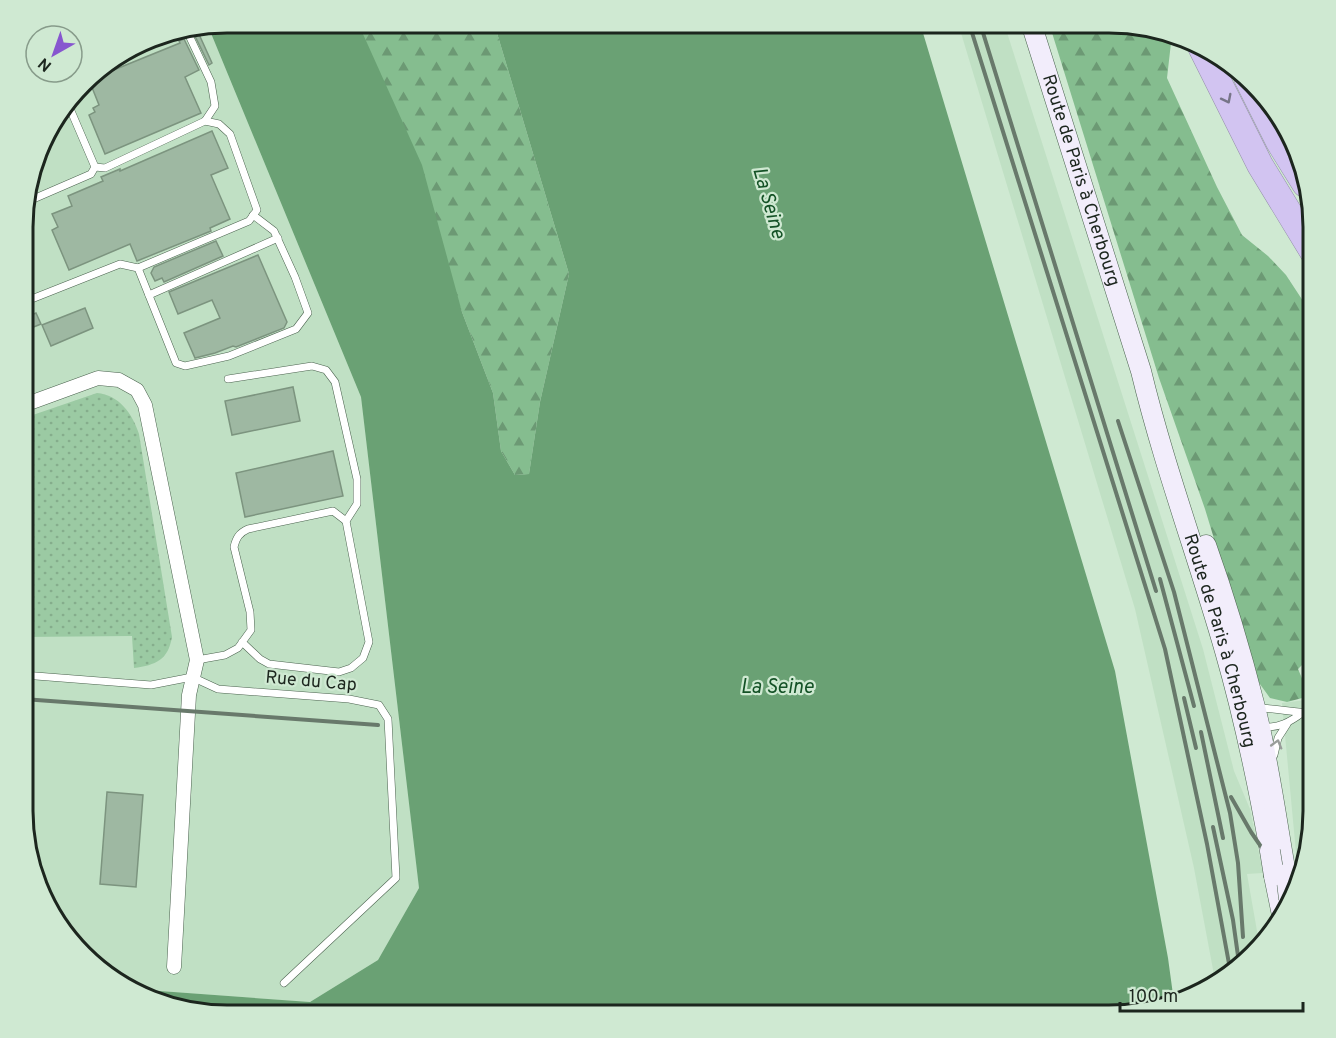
<svg xmlns="http://www.w3.org/2000/svg" width="1336" height="1038" font-family="Overpass,sans-serif">
<defs>
<pattern id="grass-dots" width="8" height="8" patternUnits="userSpaceOnUse" patternTransform="scale(1.5)"><rect width="8" height="8" fill="#9bcaa3"/><path d="M2 2h.1M6 6h.1" fill="none" stroke="#85ad8c" stroke-width="1.8" stroke-linecap="round"/></pattern>
<pattern id="forest-firs" width="22" height="20" patternUnits="userSpaceOnUse" patternTransform="scale(1.5)"><rect width="22" height="20" fill="#85bd8f"/><path d="M5 1l3.5 6h-7zM16 11l3.5 6h-7z" fill="#6c9974"/></pattern>
</defs>
<rect width="100%" height="100%" fill="#cfe9d2"/>
<!-- built -->
<g fill="#c0e0c4">
<path d="M 958,23 L 1004,23 L 1203,649 L 1234,771 L 1250,809 L 1263,873 L 1247,874 L 1260,948 L 1215,980 L 1194,868 L 1135,609 Z"/>
<path d="M 208,26 L 361,397 L 419,888 L 378,960 L 310,1002 L 132,989 L 92,964 L 44,902 L 23,824 L 24,200 L 50,125 L 93,73 L 161,33 Z"/>
<path d="M 1313,699 L 1313,824 L 1299,884 L 1282,703 Z"/>
</g>
<!-- grass -->
<path fill="url(#grass-dots)" d="M 97,393 C 119,395 132,413 139,434 L 172,637 C 168,660 156,665 134,668 L 132,636 L 23,637 L 24,418 Z"/>
<!-- forest -->
<g fill="url(#forest-firs)">
<path d="M 358,23 L 494,23 L 569,274 L 540,402 L 529,474 L 515,475 L 501,451 L 493,393 L 462,312 Z"/>
<path d="M 1049,23 L 1122,23 L 1167,34 L 1171,43 L 1167,78 L 1217,187 L 1242,235 L 1268,256 L 1286,275 L 1305,304 L 1313,323 L 1313,654 L 1298,669 L 1304,683 L 1306,697 L 1287,702 L 1270,698 L 1257,680 L 1205,509 L 1159,378 Z"/>
</g>
<!-- water -->
<path fill="#6aa174" d="M 227,23 L 358,23 L 422,165 L 462,312 L 493,393 L 501,451 L 515,475 L 529,474 L 540,402 L 569,274 L 494,23 L 920,23 L 1115,671 L 1168,958 L 1174,1002 L 1109,1015 L 214,1015 L 149,1000 L 132,989 L 310,1002 L 378,960 L 419,888 L 361,397 L 208,26 Z"/>
<!-- building -->
<g fill="#9eb8a2" stroke="#7c947f" stroke-width="1.5">
<path d="M 198,32 L 212,63 L 209,65 L 194,34 Z"/>
<path d="M 184,39 L 199,70 L 185,77 L 201,113 L 105,154 L 89,115 L 95,112 L 93,108 L 99,105 L 89,80 L 180,43 L 179,41 Z"/>
<path d="M 212,131 L 228,168 L 211,175 L 230,219 L 210,228 L 211,231 L 137,261 L 130,244 L 69,270 L 52,230 L 58,227 L 52,214 L 72,206 L 68,196 L 103,181 L 101,177 L 120,169 L 120,171 Z"/>
<path d="M 216,241 L 223,256 L 164,282 L 162,278 L 155,281 L 151,273 L 154,267 Z"/>
<path d="M 258,255 L 287,322 L 284,328 L 236,347 L 233,346 L 215,353 L 195,358 L 184,333 L 220,318 L 212,300 L 178,314 L 169,292 Z"/>
<path d="M 85,308 L 93,328 L 51,346 L 42,325 Z"/>
<path d="M 36,313 L 41,324 L 24,331 L 24,318 Z"/>
<path d="M 293,387 L 300,421 L 232,435 L 225,401 Z"/>
<path d="M 333,451 L 343,496 L 245,517 L 236,473 Z"/>
<path d="M 107,792 L 143,795 L 136,887 L 100,884 Z"/>
</g>
<g fill="none" stroke-linecap="round" stroke-linejoin="round">
<!-- service casing -->
<g stroke="#4b634f" stroke-width="8">
<g id="service">
<path d="M 186,29 L 211,82 L 215,106 L 205,121"/>
<path d="M 24,203 L 91,174 L 95,167 L 68,104"/>
<path d="M 138,268 L 176,363 L 185,366 L 229,356 L 296,329 L 308,313 L 295,277 L 274,231 L 253,215"/>
<path d="M 149,295 L 278,238"/>
<path d="M 24,302 L 120,264 L 138,268 L 249,221 L 257,210 L 230,134 L 219,124 L 205,121 L 105,168 L 95,167"/>
<path d="M 228,379 L 312,366 L 326,370 L 335,382 L 357,479 L 357,504 L 346,521"/>
<path d="M 197,660 L 225,655 L 238,648 L 251,630 L 250,612 L 234,547 C 236,538 239,533 248,529 L 333,511 L 346,521 L 369,642 L 363,658 L 351,668 L 339,672 L 269,664 L 260,659 L 242,642"/>
<path d="M 23,675 L 151,685 L 192,677 L 218,689 L 349,699 L 379,705 L 388,719 L 396,878 L 284,983"/>
<path d="M 1256,708 C 1276,708 1294,713 1313,713"/>
<path d="M 1263,727 C 1279,728 1290,722 1302,713"/>
<path d="M 1274,755 L 1278,738 L 1287,724"/>
</g>
</g>
<!-- minor casing -->
<g stroke="#4b634f" stroke-width="15">
<path id="minor" d="M 24,405 L 98,378 L 119,380 L 137,390 L 145,405 L 197,660 L 189,695 L 174,967"/>
</g>
<!-- secondary casing -->
<g stroke="#4b634f" stroke-width="21">
<g id="secondary">
<path id="s1" d="M 1031,23 L 1141,371 C 1164,466 1198,557 1225,651 C 1244,717 1258,784 1270,851"/>
<path d="M 1206,545 C 1225,598 1241,652 1255,707 C 1269,762 1276,818 1286,874"/>
<path d="M 1274,876 L 1282,915"/>
</g>
</g>
<!-- motorway casing -->
<g stroke="#928da7" stroke-width="27">
<g id="motorway">
<path d="M 1201,47 L 1260,165 L 1313,252"/>
<path d="M 1247,78 L 1279,142 L 1305,184"/>
</g>
</g>
<!-- service -->
<use href="#service" stroke="#fff" stroke-width="7"/>
<!-- minor -->
<use href="#minor" stroke="#fff" stroke-width="14"/>
<!-- secondary -->
<use href="#secondary" stroke="#f2edfb" stroke-width="20"/>
<!-- motorway -->
<use href="#motorway" stroke="#d2c4f1" stroke-width="26"/>
<!-- rail -->
<g stroke="#68796b" stroke-width="4">
<path d="M 969,23 L 1165,649 L 1207,844 L 1230,969"/>
<path d="M 980,23 L 1156,591"/>
<path d="M 1118,421 L 1174,592 L 1230,813 L 1238,863 L 1243,937"/>
<path d="M 1160,579 L 1194,706"/>
<path d="M 1184,698 L 1196,748"/>
<path d="M 23,699 L 378,725"/>
<path d="M 1201,732 L 1223,838"/>
<path d="M 1231,797 L 1251,832 L 1294,895"/>
<path d="M 1213,827 L 1233,920 L 1239,963"/>
</g>
<!-- secondary-bridge casing -->
<g stroke="#4b634f" stroke-width="21" stroke-linecap="butt">
<g id="secondary-bridge">
<path d="M 1270,851 L 1274,876"/>
<path d="M 1286,874 L 1289,899"/>
</g>
</g>
<!-- secondary-bridge -->
<use href="#secondary-bridge" stroke="#f2edfb" stroke-width="20"/>
</g>
<!-- one-way arrows -->
<defs><path id="oneway-chevron" d="M-2-3.5L2.5 0L-2 3.5" fill="none" stroke-width="1.6" stroke-linecap="round" stroke-linejoin="round" transform="scale(1.5)"/></defs>
<use stroke="#777588" href="#oneway-chevron" transform="translate(1227 99) rotate(63)"/>
<use stroke="#999d9a" href="#oneway-chevron" transform="translate(1277 744) rotate(-74)"/>
<g text-anchor="middle" dominant-baseline="central" stroke-width="4.5" stroke-linejoin="round" paint-order="stroke">
<!-- street labels -->
<g font-size="18" fill="#1c261e" stroke="#cfe9d2">
<text stroke="none"><textPath href="#s1" startOffset="165">Route de Paris à Cherbourg</textPath></text>
<text stroke="none"><textPath href="#s1" startOffset="646">Route de Paris à Cherbourg</textPath></text>
<text transform="translate(311 682) rotate(5)">Rue du Cap</text>
</g>
<!-- water labels -->
<g font-size="20" font-style="italic" fill="#145226" stroke="#cfe9d2">
<text transform="translate(768 203) rotate(74)">La Seine</text>
<text x="777" y="688">La Seine</text>
</g>
</g>
<!-- crop -->
<path d="M0 0H1336V1038H0ZM227 33H1109A194 194 0 0 1 1303 227V811A194 194 0 0 1 1109 1005H227A194 194 0 0 1 33 811V227A194 194 0 0 1 227 33Z" fill="#cfe9d2" fill-rule="evenodd"/>
<path fill="none" stroke="#1c261e" stroke-width="3" d="M227 33H1109A194 194 0 0 1 1303 227V811A194 194 0 0 1 1109 1005H227A194 194 0 0 1 33 811V227A194 194 0 0 1 227 33Z"/>
<!-- north arrow -->
<g transform="translate(54 54) rotate(220)"><circle r="28" fill="#cfe9d2" stroke="#879b8a" stroke-width="1.5"/>
<path d="M0-4.5L10 22L0 15L-10 22Z" fill="#8756cf"/>
<text y="-9" font-size="16" font-weight="bold" text-anchor="middle" fill="#1c261e">N</text>
</g>
<!-- scale -->
<path d="M1120 1002v9h183v-9" fill="none" stroke="#1c261e" stroke-width="3"/>
<text x="1129" y="1002" font-size="18" fill="#1c261e" stroke="#cfe9d2" stroke-width="4.5" paint-order="stroke">100 m</text>
</svg>
